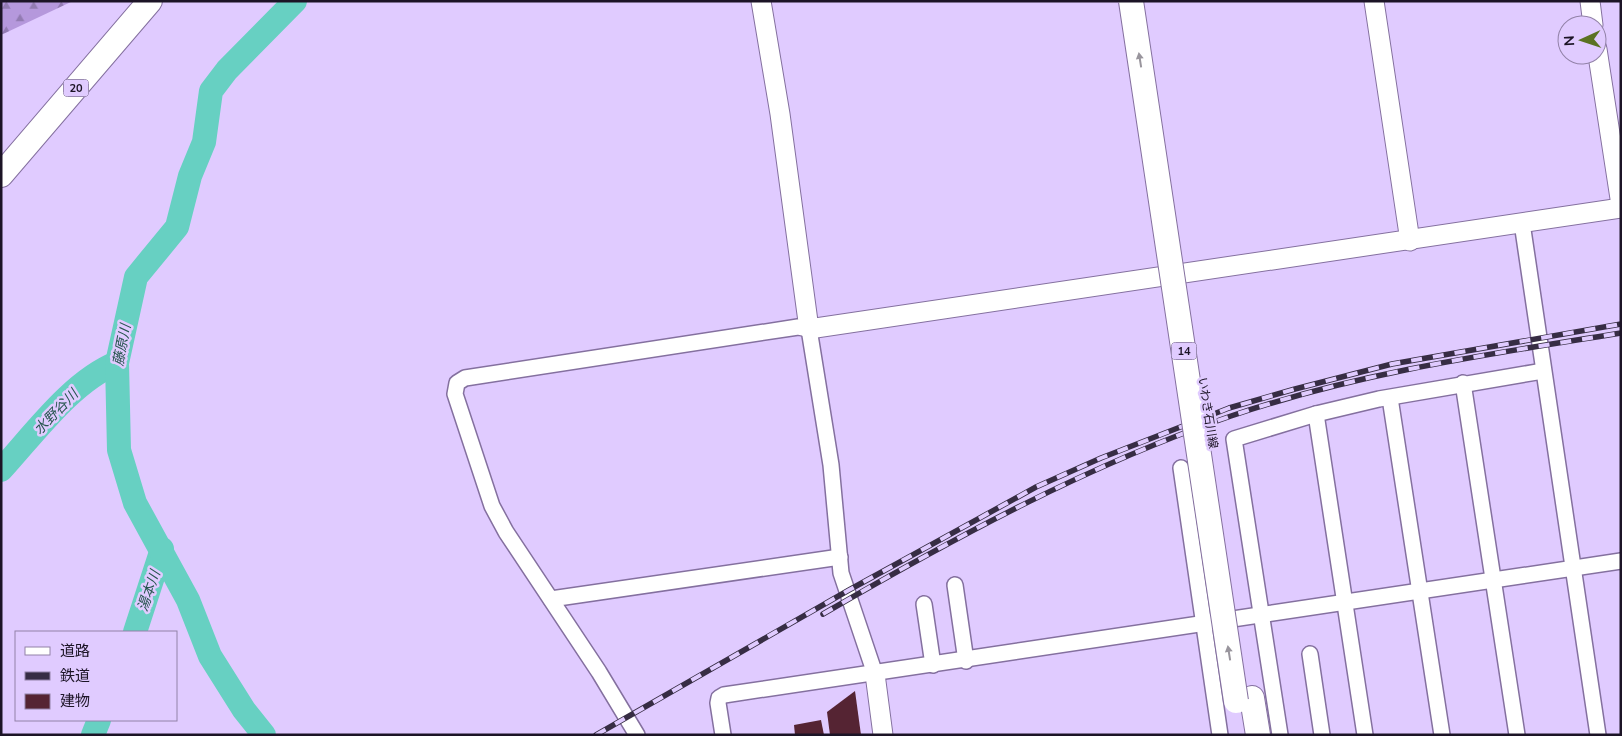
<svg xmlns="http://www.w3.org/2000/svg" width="1622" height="736" font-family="'Nunito Sans','Noto Sans JP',sans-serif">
<defs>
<pattern id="forest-firs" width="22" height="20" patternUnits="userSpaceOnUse" patternTransform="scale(1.25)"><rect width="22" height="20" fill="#b598dc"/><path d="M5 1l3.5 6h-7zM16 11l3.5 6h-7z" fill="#927bb2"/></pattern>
</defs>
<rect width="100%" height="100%" fill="#e0cbff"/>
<!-- forest -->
<path fill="url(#forest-firs)" d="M 1,1 L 73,1 L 1,35 Z"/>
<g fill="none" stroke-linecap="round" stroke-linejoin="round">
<!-- river -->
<g stroke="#67d0c2" stroke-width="24">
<path d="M 1,470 C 34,434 72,381 117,363"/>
<path d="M 135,632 L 162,549"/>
<path d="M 93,735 L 99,720"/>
<path d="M 264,735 L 244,710 L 210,656 L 188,600 L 135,503 L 119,450 L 117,363 L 136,277 L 177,227 L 190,176 L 204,142 L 211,91 L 227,70 L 295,1"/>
</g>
</g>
<!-- building -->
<g fill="#552433">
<path d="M 855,691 L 861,735 L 830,735 L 827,712 Z"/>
<path d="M 821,720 L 824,735 L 795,735 L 794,725 Z"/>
</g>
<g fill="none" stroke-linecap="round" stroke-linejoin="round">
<!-- minor casing -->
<g stroke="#84709f" stroke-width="18">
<g id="minor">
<path d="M 1522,223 L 1598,735"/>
<path d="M 1463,383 L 1517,735"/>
<path d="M 1390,398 L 1442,735"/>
<path d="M 1316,414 L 1365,735"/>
<path d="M 1181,468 L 1220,735"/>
<path d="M 955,585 L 966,661"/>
<path d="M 551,599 L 840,557"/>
<path d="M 924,604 L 933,665"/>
<path d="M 1310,654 L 1322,735"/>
<path d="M 637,735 L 599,672 L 506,532 L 492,506 L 455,394 L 457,383 L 465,378 L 798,327 L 809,329 L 831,465 L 841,573 L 875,674"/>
<path d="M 723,735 L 718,703 L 719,698 L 724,695 L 1621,561"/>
<path d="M 1280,735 L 1234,439 L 1316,414 L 1379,399 L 1543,371"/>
</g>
</g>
<!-- tertiary casing -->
<g stroke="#84709f" stroke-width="21">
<g id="tertiary">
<path d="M 761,1 L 780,114 L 809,329 L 1621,208"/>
<path d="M 1374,1 L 1410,241"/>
<path d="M 1590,1 L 1593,25"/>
<path d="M 1597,49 L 1621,205"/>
<path d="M 875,674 L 883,735"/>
</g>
</g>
<!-- primary casing -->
<g stroke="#84709f" stroke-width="26">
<g id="primary">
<path d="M 1,175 L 150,1"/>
<path d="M 1252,698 L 1258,735"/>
</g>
</g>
<!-- minor -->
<use href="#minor" stroke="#fff" stroke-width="15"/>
<!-- tertiary -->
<use href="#tertiary" stroke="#fff" stroke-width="19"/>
<!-- primary -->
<use href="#primary" stroke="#fff" stroke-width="24"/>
<!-- rail casing -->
<g stroke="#372d44" stroke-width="5.5">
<g id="rail">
<path d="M 823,614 C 954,538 1088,465 1231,416 C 1357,373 1490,354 1621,333"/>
<path d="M 596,735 L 849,590 L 1036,487 L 1101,458 L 1229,408 L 1295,389 L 1392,364 L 1621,324"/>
</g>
</g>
<!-- rail -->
<use href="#rail" stroke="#e0cbff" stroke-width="4" stroke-dasharray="11" stroke-linecap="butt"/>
<!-- primary-bridge casing -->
<g stroke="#84709f" stroke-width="26" stroke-linecap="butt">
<path id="primary-bridge" d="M 1131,1 L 1236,701"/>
</g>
<!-- primary-bridge -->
<use href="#primary-bridge" stroke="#fff" stroke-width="24"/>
</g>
<!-- one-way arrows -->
<defs><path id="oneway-solid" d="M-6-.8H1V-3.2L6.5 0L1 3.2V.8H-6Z" transform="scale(1.25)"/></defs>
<g fill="#99959d">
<use href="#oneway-solid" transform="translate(1140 60) rotate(-99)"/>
<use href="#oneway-solid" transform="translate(1229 653) rotate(-99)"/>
</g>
<g text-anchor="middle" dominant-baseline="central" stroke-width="5" stroke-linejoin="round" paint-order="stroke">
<!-- shield labels -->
<g fill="#e0cbff" stroke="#574b67" stroke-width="1">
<rect x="63.5" y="79.5" width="25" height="17" rx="4"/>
<rect x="1171.5" y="342.5" width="25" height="17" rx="4"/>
</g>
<g font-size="11" font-weight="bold" fill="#1c1426">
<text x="76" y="88">20</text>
<text x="1184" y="351">14</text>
</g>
<!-- street labels -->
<g font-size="12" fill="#1c1426" stroke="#e0cbff">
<text transform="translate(1208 413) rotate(81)">いわき石川線</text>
</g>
<!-- water labels -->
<g font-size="14" font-style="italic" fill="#27554f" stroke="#e0cbff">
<text transform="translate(122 345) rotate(-79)">藤原川</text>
<text transform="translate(56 412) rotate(-46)">水野谷川</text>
<text transform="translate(149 591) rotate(-71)">湯本川</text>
</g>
</g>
<!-- border -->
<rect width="1622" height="736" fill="none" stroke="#1c1426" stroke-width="5"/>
<!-- legend -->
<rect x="15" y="631" width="162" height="90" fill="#e0cbff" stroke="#9282a8"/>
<rect x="25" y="647" width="25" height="8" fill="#ffffff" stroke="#9282a8"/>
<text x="60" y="656" font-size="15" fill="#1c1426">道路</text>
<rect x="25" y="672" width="25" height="8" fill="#372d44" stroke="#9282a8"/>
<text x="60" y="681" font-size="15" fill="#1c1426">鉄道</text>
<rect x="25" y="694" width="25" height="15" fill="#552433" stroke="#9282a8"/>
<text x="60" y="706" font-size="15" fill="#1c1426">建物</text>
<!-- north arrow -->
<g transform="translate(1582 40) rotate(267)"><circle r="24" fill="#e0cbff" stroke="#9282a8"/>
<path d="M0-4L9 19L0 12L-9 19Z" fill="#5b7222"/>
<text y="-8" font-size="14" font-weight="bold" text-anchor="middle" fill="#1c1426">N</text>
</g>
</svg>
